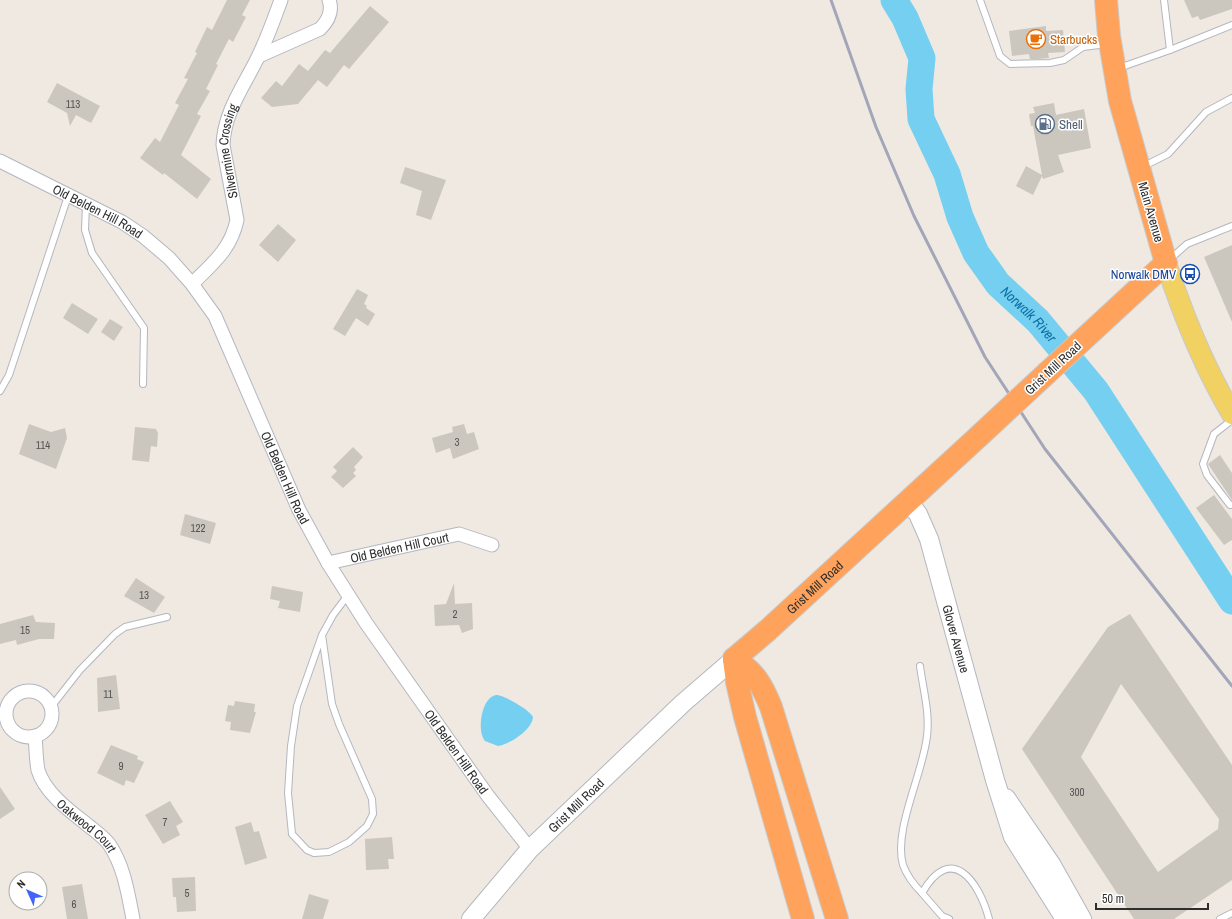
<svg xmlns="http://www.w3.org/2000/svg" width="1232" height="919" font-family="'Archivo Narrow',sans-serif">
<rect width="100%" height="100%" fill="#efe9e1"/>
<!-- water -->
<path fill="#75cff0" d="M 496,695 C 504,695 530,710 533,717 C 532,730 510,744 498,746 L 485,741 C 476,730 482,697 496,695 Z"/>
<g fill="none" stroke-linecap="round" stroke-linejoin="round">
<!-- river -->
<path stroke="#75cff0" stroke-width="27" id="s1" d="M 894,0 L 905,18 L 922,58 L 919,89 L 921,119 L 947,174 L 960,217 L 976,253 L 998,284 L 1038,321 L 1096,391 L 1232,601"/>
</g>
<!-- building -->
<g fill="#cbc7bf" fill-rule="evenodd">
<path d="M 227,0 L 250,0 L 242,15 L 246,17 L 233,42 L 229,39 L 216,64 L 218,65 L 206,89 L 210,91 L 197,114 L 201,116 L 181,155 L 211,179 L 197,199 L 164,173 L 163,175 L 140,158 L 155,138 L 160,142 L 179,105 L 175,103 L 188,79 L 184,78 L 197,53 L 195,52 L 207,27 L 212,30 Z"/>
<path d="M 1184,0 L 1232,0 L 1232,9 L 1200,20 L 1198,16 L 1192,18 Z"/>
<path d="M 370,6 L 389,22 L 349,69 L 344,65 L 327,87 L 318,80 L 298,104 L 272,107 L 261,98 L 276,81 L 282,86 L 299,64 L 308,71 L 325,50 L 330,53 Z"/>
<path d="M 1046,26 L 1046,31 L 1063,30 L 1065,52 L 1048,53 L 1049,58 L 1038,59 L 1030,59 L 1029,54 L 1012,56 L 1009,31 Z"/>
<path d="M 57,83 L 100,106 L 91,123 L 76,115 L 70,126 L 67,113 L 47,102 Z"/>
<path d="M 1054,103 L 1056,115 L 1084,109 L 1091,148 L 1058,155 L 1064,172 L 1043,179 L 1042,176 L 1033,195 L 1016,186 L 1026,166 L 1042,175 L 1033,126 L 1031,126 L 1029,114 L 1035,113 L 1033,107 Z"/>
<path d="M 405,167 L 446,180 L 431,220 L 416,215 L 422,191 L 400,183 Z"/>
<path d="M 278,224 L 296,240 L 278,262 L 259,245 Z"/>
<path d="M 1232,245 L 1232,322 L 1204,257 Z"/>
<path d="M 357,289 L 368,295 L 364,304 L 367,306 L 366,308 L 375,314 L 368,326 L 356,318 L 345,336 L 333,329 Z"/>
<path d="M 72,303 L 98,319 L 88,334 L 63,318 Z"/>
<path d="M 110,319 L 123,327 L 114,341 L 101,332 Z"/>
<path d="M 29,424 L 51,432 L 65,428 L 67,438 L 56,469 L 19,454 Z"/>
<path d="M 464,424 L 467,434 L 474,432 L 479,449 L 453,459 L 450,448 L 436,453 L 432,438 L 453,432 L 452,427 Z"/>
<path d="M 135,427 L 156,429 L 158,433 L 157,447 L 151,446 L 149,462 L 132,460 Z"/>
<path d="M 353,447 L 363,457 L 354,467 L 356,470 L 353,473 L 356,476 L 343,488 L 331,477 L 337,471 L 333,467 Z"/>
<path d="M 1220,455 L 1232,473 L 1232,500 L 1208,464 Z"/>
<path d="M 1214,495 L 1232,519 L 1232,540 L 1224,545 L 1196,508 Z"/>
<path d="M 185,514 L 216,523 L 210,544 L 180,535 Z"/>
<path d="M 136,578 L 165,597 L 154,613 L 124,596 Z"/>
<path d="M 454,583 L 455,604 L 472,603 L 473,629 L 462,633 L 459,625 L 435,626 L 434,605 L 446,604 Z"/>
<path d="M 272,586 L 303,592 L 300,612 L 278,608 L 280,601 L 270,599 Z"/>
<path d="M 1130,614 L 1232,765 L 1232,880 L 1174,919 L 1134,919 L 1022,749 L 1108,627 ZM 1121,684 L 1219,819 L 1218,829 L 1158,872 L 1081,757 Z"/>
<path d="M 33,615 L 36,622 L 55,623 L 54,639 L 39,639 L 17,645 L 16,640 L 0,644 L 0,624 Z"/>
<path d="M 116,675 L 120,709 L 98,712 L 97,678 Z"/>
<path d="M 235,701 L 255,704 L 254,712 L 256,712 L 250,733 L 230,730 L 231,722 L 225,721 L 228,705 L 234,706 Z"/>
<path d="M 111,745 L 138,756 L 137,759 L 144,762 L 134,783 L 126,780 L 124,786 L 97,773 Z"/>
<path d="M 0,787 L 15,809 L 0,819 Z"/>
<path d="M 170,801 L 183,822 L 176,826 L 180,835 L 163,844 L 145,815 Z"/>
<path d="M 251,822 L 254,832 L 259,831 L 267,858 L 245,865 L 235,827 Z"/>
<path d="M 392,837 L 394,859 L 388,859 L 389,869 L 366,870 L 365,839 Z"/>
<path d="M 195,877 L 196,911 L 177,912 L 176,897 L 173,897 L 172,878 Z"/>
<path d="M 82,884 L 88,919 L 67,919 L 62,887 Z"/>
<path d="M 309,894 L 329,900 L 323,919 L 302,919 Z"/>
</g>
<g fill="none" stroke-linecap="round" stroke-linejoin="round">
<!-- lane casing -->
<g stroke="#b4b7c1" stroke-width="8">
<g id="lane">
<path d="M 980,0 L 1000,56 L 1010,64 L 1050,63 L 1064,60 L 1083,47 L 1107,44"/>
<path d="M 1164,0 L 1170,50"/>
<path d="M 1119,68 L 1170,50 L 1232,25"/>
<path d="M 1142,167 L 1168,154 L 1206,112 L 1232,98"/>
<path d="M 86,204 L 85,230 L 92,253 L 144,328 L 143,384"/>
<path d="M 1169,260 L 1187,244 L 1232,226"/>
<path d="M 0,391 L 9,375 L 68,196"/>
<path d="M 1232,420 L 1214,434 L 1203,464 L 1207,475 L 1230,505 L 1232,505"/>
<path d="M 322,635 L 332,704 L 339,724 L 372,799 L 373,814 L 367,826 L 349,842 L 329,852 L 314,853 L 307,850 L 292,834 L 288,793 L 291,746 L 297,706 L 322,635 L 333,615 L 348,595"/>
<path d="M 920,666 C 923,689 930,713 927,736 C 923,774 893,830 903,865 C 907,876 914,885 922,893"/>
<path d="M 51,707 L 80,670 L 115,634 L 125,627 L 167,617"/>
<path d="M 949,919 L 942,916 L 922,893 C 951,842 979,881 989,919"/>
<path d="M 1220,919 L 1232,913"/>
</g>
</g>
<!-- street casing -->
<g stroke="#b4b7c1" stroke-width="15">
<g id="street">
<path d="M 259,56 L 320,29 C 328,21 333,11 329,0"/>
<path id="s2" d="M 0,161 L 122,222 L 143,236 L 169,258 L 192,284 L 215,316 L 299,510 L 328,563 L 366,623 L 488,796 L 530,849"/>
<path id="s3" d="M 192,284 C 213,263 231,249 237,220 L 223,145 C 224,112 244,86 258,57 C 267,39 274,19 281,0"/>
<path id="s4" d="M 328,563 L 459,534 L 492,545"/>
<circle cx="29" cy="714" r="23"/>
<path id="s5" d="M 35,736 C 36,747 36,759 38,770 C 44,791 67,809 84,822 C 92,829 102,835 109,844 C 124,866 128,893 133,919"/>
</g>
</g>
<!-- secondary casing -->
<g stroke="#b4b7c1" stroke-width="20">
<g id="secondary">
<path id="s6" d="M 908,501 L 918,514 L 929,539 L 995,780 L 1013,837 L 1065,919"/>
<path d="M 1006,798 L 1051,864 L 1082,919"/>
<path id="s7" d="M 471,919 L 530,849 L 683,703 L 734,659"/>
</g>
</g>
<!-- primary casing -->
<g stroke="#c9c9c9" stroke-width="22">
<path id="primary" d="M 1166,263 C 1183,315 1204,367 1232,414"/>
</g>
<!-- highway casing -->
<g stroke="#c9c9c9" stroke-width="24">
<g id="highway">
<path d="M 1048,372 L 1166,263 L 1120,101 L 1109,36 L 1106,0"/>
<path id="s8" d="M 734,659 L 768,630 L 978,437"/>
<path d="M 734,659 C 755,672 762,685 771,707 L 837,919"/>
<path d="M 734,659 L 737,682 L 745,717 L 803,919"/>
</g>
</g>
<!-- lane -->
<use href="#lane" stroke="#fff" stroke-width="6"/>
<!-- street -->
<use href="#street" stroke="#fff" stroke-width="13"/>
<!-- secondary -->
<use href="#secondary" stroke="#fff" stroke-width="18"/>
<!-- primary -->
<use href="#primary" stroke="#f2d163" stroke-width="20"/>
<!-- highway -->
<use href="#highway" stroke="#ffa35c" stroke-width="22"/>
<!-- rail -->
<path stroke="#a3a6b8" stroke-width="3" d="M 831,0 L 876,127 L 914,216 L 985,357 L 1045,449 L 1232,686"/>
<!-- highway-bridge casing -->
<g stroke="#c9c9c9" stroke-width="24" stroke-linecap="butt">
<path id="highway-bridge" d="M 978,437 L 1048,372"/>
</g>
<!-- highway-bridge -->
<use href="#highway-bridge" stroke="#ffa35c" stroke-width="22"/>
</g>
<!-- icons -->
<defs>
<g id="cafe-ring" transform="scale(1)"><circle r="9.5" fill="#fff" stroke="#e8710a" stroke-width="1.5"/><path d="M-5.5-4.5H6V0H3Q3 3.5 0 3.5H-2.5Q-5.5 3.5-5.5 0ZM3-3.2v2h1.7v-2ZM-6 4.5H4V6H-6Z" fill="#e8710a"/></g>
<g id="fuel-ring" transform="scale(1)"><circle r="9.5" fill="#fff" stroke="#5c6f8a" stroke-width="1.5"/><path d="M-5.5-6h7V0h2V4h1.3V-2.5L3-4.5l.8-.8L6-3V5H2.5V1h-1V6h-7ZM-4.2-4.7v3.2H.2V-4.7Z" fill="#5c6f8a"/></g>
<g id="bus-ring" transform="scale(1)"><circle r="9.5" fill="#fff" stroke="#1a4fb4" stroke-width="1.5"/><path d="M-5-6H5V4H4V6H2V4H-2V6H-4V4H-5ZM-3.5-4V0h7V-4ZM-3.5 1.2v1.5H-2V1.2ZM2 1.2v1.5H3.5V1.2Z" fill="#1a4fb4"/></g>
</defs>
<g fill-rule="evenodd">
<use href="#cafe-ring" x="1036" y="39"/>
<use href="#fuel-ring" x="1045" y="124"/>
<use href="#bus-ring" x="1190" y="274"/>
</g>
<g text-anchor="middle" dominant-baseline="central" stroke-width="3" stroke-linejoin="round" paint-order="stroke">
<!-- number labels -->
<g font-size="11" fill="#555452">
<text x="73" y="104">113</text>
<text x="457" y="442">3</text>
<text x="43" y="445">114</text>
<text x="198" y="528">122</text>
<text x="144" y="595">13</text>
<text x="455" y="614">2</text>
<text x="25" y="630">15</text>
<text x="108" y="694">11</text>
<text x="121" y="766">9</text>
<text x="1077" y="792">300</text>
<text x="165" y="822">7</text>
<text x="187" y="893">5</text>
<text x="74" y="904">6</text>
</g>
<!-- food labels -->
<g font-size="13" fill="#c56008" stroke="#fff" text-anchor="start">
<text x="1050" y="39">Starbucks</text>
</g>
<!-- service labels -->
<g font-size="13" fill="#4e5e75" stroke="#fff" text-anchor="start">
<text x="1059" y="124">Shell</text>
</g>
<!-- street labels -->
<g font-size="13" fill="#2e2e2e" stroke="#fff">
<text stroke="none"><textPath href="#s3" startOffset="150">Silvermine Crossing</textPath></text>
<text stroke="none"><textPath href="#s2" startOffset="110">Old Belden Hill Road</textPath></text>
<text transform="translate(1151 212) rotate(74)">Main Avenue</text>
<text transform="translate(1053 368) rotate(-43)">Grist Mill Road</text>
<text stroke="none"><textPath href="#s2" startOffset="446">Old Belden Hill Road</textPath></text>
<text stroke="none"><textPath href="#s4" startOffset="73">Old Belden Hill Court</textPath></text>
<text stroke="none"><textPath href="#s8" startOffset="108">Grist Mill Road</textPath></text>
<text stroke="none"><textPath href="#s6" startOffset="147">Glover Avenue</textPath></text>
<text stroke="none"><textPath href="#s2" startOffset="770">Old Belden Hill Road</textPath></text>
<text stroke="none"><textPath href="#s7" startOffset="155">Grist Mill Road</textPath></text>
<text stroke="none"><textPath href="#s5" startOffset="109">Oakwood Court</textPath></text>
</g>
<!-- transit labels -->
<g font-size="13" fill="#164399" stroke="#fff" text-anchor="end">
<text x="1176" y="274">Norwalk DMV</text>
</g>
<!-- water labels -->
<g font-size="14" font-style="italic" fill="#0d6fa3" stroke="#fff">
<text stroke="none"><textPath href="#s1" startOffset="352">Norwalk River</textPath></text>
</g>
</g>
<!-- north arrow -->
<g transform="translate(28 891) rotate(315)"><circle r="19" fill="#ffffff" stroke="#ababab"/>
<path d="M0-3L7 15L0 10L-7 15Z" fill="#4264fb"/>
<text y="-6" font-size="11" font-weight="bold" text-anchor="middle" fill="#2e2e2e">N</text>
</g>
<!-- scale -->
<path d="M1096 903v6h112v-6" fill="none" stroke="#2e2e2e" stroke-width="2"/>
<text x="1102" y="903" font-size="12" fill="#2e2e2e" stroke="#ffffff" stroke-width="3" paint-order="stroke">50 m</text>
</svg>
